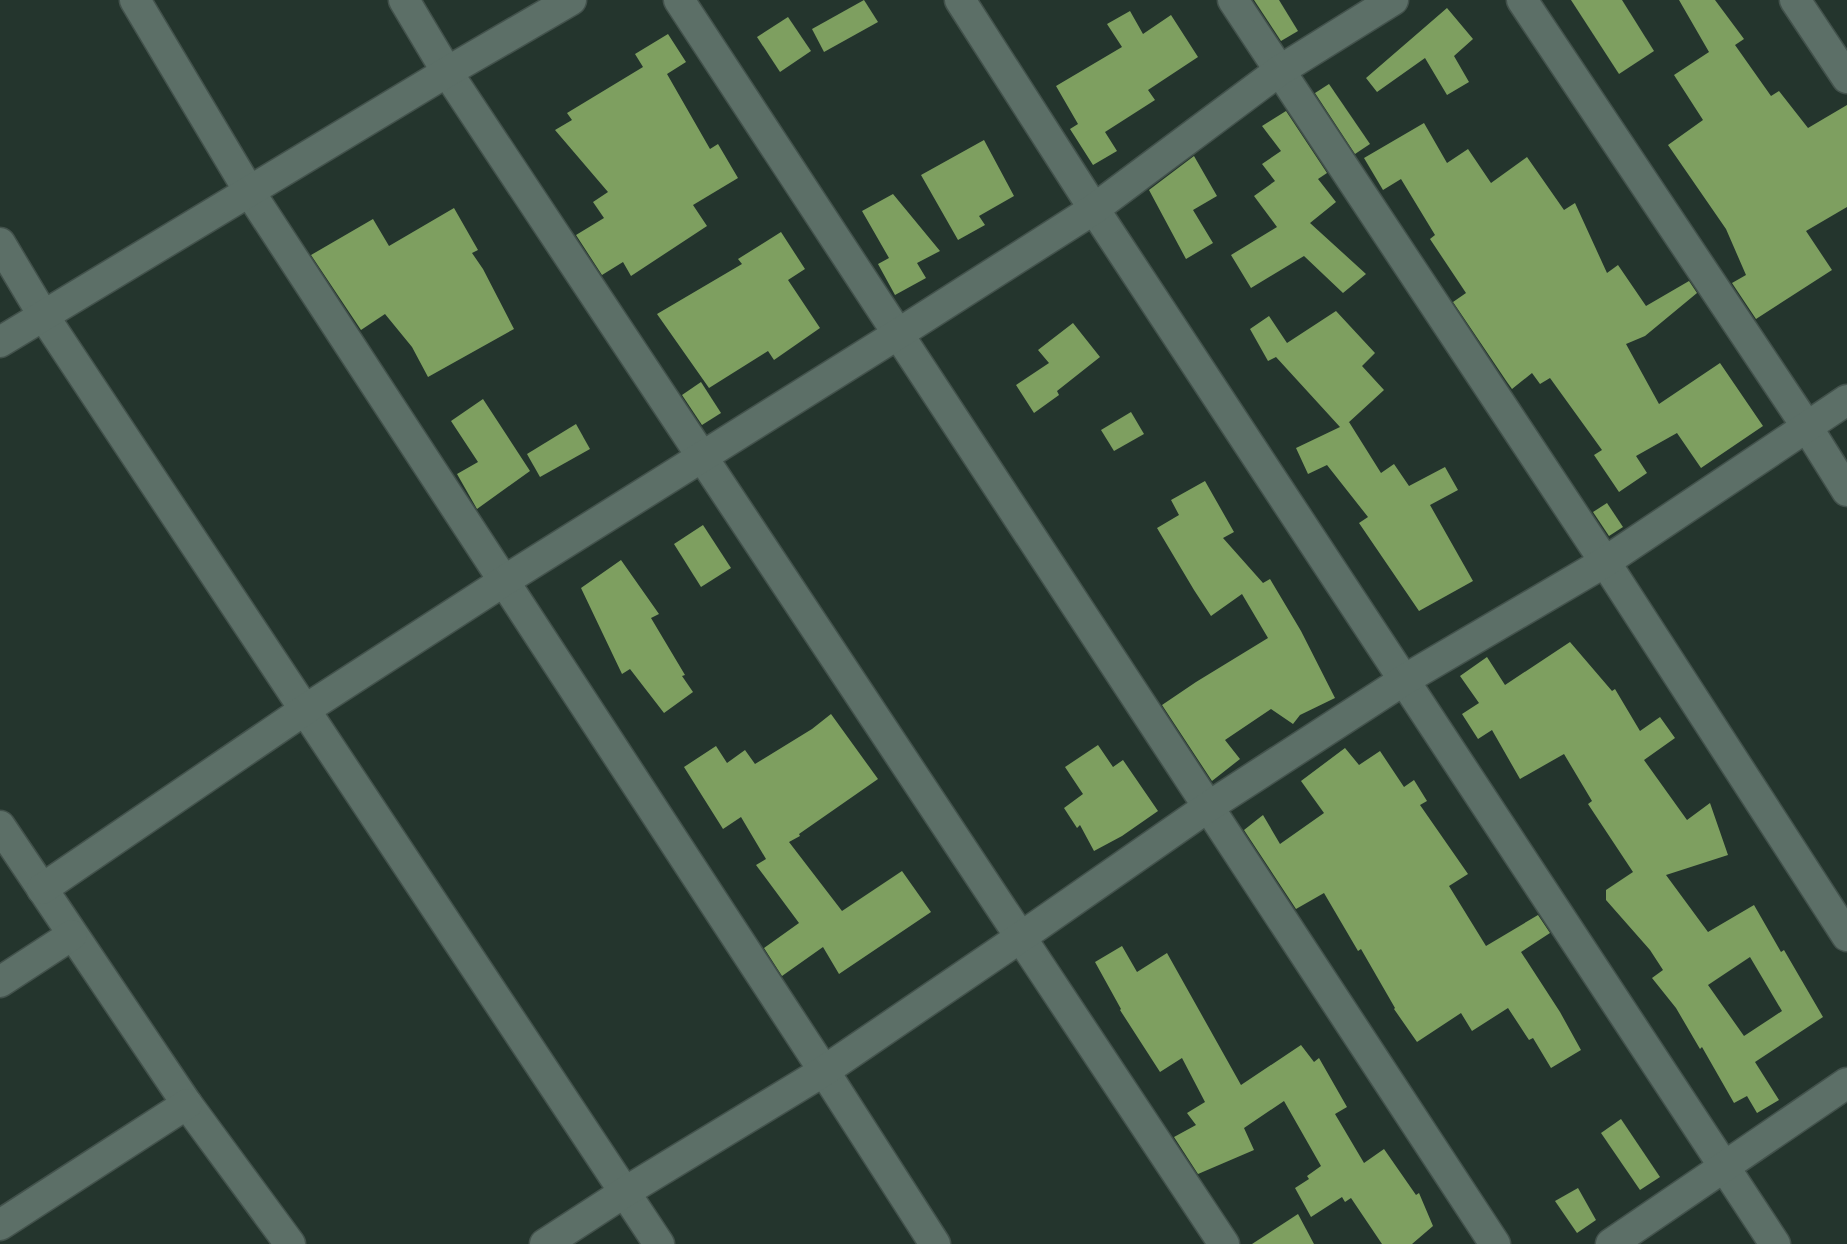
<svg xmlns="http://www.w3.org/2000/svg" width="1847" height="1244" font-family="Ubuntu,sans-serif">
<rect width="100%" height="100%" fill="#24352d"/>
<!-- building -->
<g fill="#7e9f60" fill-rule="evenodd">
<path d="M 864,0 L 878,22 L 824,52 L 812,29 Z"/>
<path d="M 1254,0 L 1279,0 L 1298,31 L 1281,41 Z"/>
<path d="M 1571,0 L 1622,0 L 1654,51 L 1619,74 Z"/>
<path d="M 1679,0 L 1715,0 L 1744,39 L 1735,45 L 1771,96 L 1779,91 L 1808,128 L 1847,105 L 1847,207 L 1806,231 L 1832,270 L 1756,319 L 1732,283 L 1746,275 L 1726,229 L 1668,145 L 1703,120 L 1674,75 L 1709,52 Z"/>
<path d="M 1447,8 L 1473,39 L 1454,56 L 1469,82 L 1447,95 L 1425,58 L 1377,92 L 1366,78 Z"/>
<path d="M 1130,11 L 1143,34 L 1171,15 L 1198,57 L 1148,90 L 1155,100 L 1105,132 L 1117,151 L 1093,165 L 1070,129 L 1078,124 L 1056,86 L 1122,47 L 1107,24 Z"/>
<path d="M 788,17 L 811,51 L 780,72 L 757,37 Z"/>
<path d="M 668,34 L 686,62 L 667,74 L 710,149 L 718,144 L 738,178 L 693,205 L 707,226 L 631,276 L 623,262 L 602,275 L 576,235 L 604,218 L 593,202 L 608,192 L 555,130 L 572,120 L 567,113 L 643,67 L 635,54 Z"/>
<path d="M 1329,84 L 1370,144 L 1355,154 L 1315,93 Z"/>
<path d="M 1286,111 L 1327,173 L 1318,179 L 1336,202 L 1310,223 L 1366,274 L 1343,293 L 1304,256 L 1251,288 L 1231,255 L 1277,227 L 1254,196 L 1275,181 L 1262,164 L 1281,151 L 1262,126 Z"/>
<path d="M 1424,123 L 1447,163 L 1468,149 L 1491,183 L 1527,157 L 1564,210 L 1575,203 L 1607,273 L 1618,265 L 1646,306 L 1689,281 L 1697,293 L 1645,336 L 1626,344 L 1659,404 L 1720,363 L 1763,426 L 1701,468 L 1677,433 L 1636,456 L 1647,473 L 1619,492 L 1594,455 L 1602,450 L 1550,378 L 1540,384 L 1532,373 L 1512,389 L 1507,382 L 1453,302 L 1466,293 L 1430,239 L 1435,235 L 1401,179 L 1383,190 L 1364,158 Z"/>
<path d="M 984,140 L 1014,196 L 979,216 L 985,225 L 958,240 L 921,175 Z"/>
<path d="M 1194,156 L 1217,196 L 1193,210 L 1213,243 L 1186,259 L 1149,190 Z"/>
<path d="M 893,194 L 940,251 L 917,263 L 926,278 L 895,295 L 878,264 L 889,258 L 862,211 Z"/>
<path d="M 454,208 L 478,250 L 472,253 L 483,269 L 514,329 L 428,377 L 412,347 L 385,314 L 361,330 L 311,255 L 373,219 L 389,246 Z"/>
<path d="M 781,232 L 805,269 L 788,280 L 820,328 L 774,360 L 768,351 L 709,388 L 657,314 L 742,264 L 738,259 Z"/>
<path d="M 1336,311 L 1375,353 L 1362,366 L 1384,390 L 1348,423 L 1349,422 L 1381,473 L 1394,464 L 1409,486 L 1445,467 L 1458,490 L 1430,505 L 1473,581 L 1419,611 L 1359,523 L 1368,517 L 1327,465 L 1308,474 L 1296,448 L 1340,427 L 1276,357 L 1268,361 L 1250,329 L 1269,316 L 1287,343 Z"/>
<path d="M 1073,323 L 1100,357 L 1057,391 L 1059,395 L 1034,413 L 1016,385 L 1049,363 L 1038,350 Z"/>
<path d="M 701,382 L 721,413 L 702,425 L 682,395 Z"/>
<path d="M 483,399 L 530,471 L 477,509 L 457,474 L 478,462 L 451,421 Z"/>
<path d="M 1131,412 L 1144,434 L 1114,451 L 1101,430 Z"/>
<path d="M 576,424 L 590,449 L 540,477 L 527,454 Z"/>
<path d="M 1205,481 L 1234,532 L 1223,538 L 1263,583 L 1270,579 L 1301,631 L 1335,698 L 1300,715 L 1293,724 L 1271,709 L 1225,740 L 1240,759 L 1212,781 L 1162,705 L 1196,682 L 1268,638 L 1242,594 L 1211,616 L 1194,590 L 1157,528 L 1179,515 L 1171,500 Z"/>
<path d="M 1607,503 L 1623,527 L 1609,536 L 1593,512 Z"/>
<path d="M 703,525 L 731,568 L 701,587 L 674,544 Z"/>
<path d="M 621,560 L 659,614 L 651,618 L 685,675 L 682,676 L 693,692 L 664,713 L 630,669 L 622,674 L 581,588 Z"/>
<path d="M 1570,642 L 1612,691 L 1615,689 L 1640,731 L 1660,717 L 1675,738 L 1644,760 L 1687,820 L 1710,803 L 1728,855 L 1666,875 L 1708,932 L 1754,905 L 1781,952 L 1784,950 L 1823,1017 L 1755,1062 L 1779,1100 L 1757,1113 L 1747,1096 L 1734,1103 L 1702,1047 L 1700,1049 L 1676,1008 L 1652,978 L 1663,970 L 1650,950 L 1606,900 L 1606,890 L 1633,872 L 1588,804 L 1592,801 L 1564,754 L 1520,779 L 1492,730 L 1478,739 L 1462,714 L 1479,703 L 1460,676 L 1487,657 L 1505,685 ZM 1750,957 L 1782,1011 L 1744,1036 L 1708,985 Z"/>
<path d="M 831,714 L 878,779 L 799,834 L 800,836 L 789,842 L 842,911 L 902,871 L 931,912 L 839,974 L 823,947 L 782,976 L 764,948 L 799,923 L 756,865 L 766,859 L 741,817 L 723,829 L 684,767 L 716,746 L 727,763 L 745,750 L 755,764 L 812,729 Z"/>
<path d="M 1098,745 L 1113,767 L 1123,760 L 1158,811 L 1122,836 L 1094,851 L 1080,825 L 1077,828 L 1064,808 L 1083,794 L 1065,767 Z"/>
<path d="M 1345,748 L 1359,765 L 1380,751 L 1404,787 L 1414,780 L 1427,801 L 1420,805 L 1468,874 L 1449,886 L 1486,946 L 1538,915 L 1550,933 L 1521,952 L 1560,1012 L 1581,1050 L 1551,1068 L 1533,1038 L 1529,1040 L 1508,1008 L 1472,1031 L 1461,1013 L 1417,1042 L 1394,1009 L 1395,1008 L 1361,949 L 1358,951 L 1324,893 L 1296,909 L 1244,830 L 1263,815 L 1280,844 L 1324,813 L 1301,781 Z"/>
<path d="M 1122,946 L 1137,972 L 1167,953 L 1241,1085 L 1301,1045 L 1314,1062 L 1319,1058 L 1347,1107 L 1335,1114 L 1364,1163 L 1384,1149 L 1416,1195 L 1419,1193 L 1433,1226 L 1412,1244 L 1382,1244 L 1351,1198 L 1345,1202 L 1342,1197 L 1311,1217 L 1295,1188 L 1309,1179 L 1307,1176 L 1321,1166 L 1284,1101 L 1244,1128 L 1254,1150 L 1198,1174 L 1174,1137 L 1196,1125 L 1187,1113 L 1205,1102 L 1182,1058 L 1160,1072 L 1120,1010 L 1121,1009 L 1095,962 Z"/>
<path d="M 1621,1119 L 1660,1177 L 1640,1190 L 1601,1133 Z"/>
<path d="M 1578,1188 L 1596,1220 L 1577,1233 L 1555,1201 Z"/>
<path d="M 1298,1214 L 1314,1244 L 1252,1244 Z"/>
</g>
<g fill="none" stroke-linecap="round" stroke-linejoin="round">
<!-- minor casing -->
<g stroke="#43524c" stroke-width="33">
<g id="minor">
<path d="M 135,0 L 249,191 L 824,1071 L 935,1244"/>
<path d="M 404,0 L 447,72 L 1224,1244"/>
<path d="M 679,0 L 1495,1244"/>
<path d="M 960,0 L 1094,209 L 1775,1244"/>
<path d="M 1233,0 L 1605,562 L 1847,936"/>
<path d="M 1522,0 L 1807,427 L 1847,491"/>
<path d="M 1795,0 L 1847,78"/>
<path d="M 0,243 L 43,315 L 659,1244"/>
<path d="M 0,342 L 447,72 L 571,0"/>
<path d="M 0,826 L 187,1104 L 290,1244"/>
<path d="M 42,889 L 306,709 L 504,581 L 898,334 L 1094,209 L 1279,71 L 1393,0"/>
<path d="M 0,982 L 72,935"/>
<path d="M 0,1225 L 187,1104"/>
<path d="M 545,1244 L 625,1192 L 824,1071 L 1021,937 L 1208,807 L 1404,680 L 1605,562 L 1847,400"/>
<path d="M 1611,1244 L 1847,1083"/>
</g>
</g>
<!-- minor -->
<use href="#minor" stroke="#5c6f67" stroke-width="30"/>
</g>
</svg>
